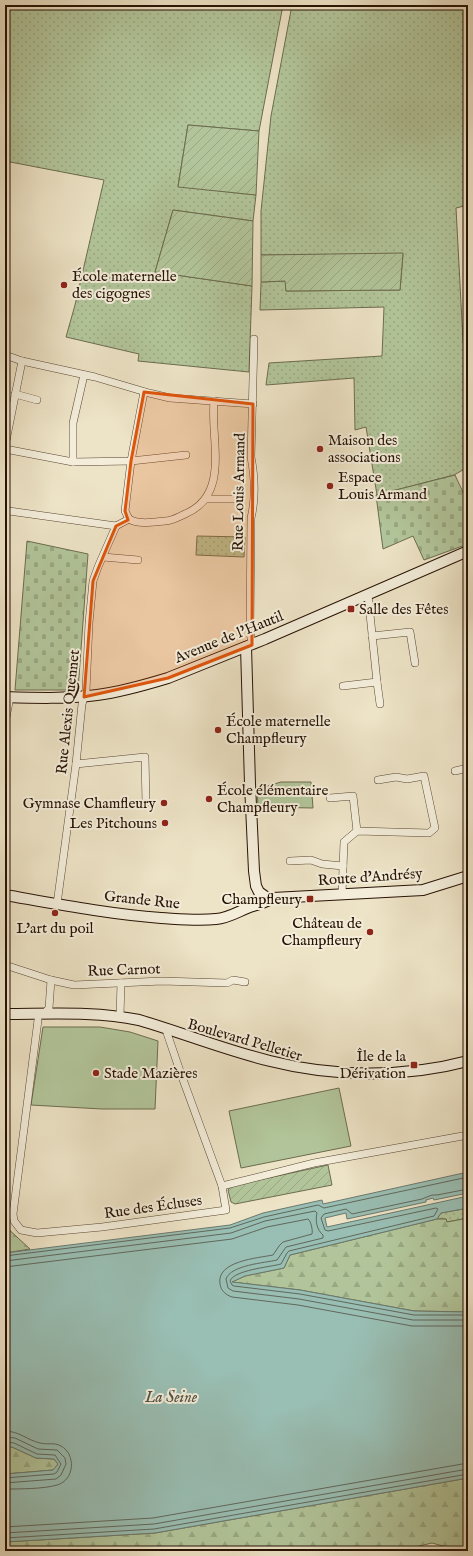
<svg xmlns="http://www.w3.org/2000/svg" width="473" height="1556" font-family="'IM FELL English',serif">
<defs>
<pattern id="grass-dots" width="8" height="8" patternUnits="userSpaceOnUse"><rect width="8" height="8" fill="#b2c59a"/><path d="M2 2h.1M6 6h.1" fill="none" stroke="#99a883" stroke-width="1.8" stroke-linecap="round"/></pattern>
<pattern id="forest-firs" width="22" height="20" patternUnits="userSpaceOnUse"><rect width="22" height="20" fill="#b2c59a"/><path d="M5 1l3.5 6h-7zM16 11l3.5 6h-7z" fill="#99a883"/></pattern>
<pattern id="cemetery-stones" width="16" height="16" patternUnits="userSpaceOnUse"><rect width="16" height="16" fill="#b2c59a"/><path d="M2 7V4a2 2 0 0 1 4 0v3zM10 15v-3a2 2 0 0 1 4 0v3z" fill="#99a883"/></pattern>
<pattern id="garden-furrows" width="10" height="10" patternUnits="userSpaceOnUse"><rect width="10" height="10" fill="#b2c59a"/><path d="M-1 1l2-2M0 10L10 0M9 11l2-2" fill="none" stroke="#99a883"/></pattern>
</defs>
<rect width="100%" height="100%" fill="#ede3c6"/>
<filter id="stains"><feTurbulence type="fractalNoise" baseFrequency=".005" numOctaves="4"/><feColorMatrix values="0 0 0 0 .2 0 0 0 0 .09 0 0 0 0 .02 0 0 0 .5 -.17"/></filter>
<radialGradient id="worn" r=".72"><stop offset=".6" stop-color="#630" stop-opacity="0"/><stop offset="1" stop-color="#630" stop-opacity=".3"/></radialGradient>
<!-- grass -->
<g fill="url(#grass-dots)" stroke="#6c6c4f">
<path d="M 5,5 L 283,5 L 259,131 L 188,125 L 178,186 L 256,195 L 253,221 L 173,210 L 155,272 L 252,286 L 249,372 L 138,361 L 139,354 L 66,337 L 75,305 L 104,180 L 5,161 Z"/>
<path d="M 292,5 L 468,5 L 468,205 L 456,208 L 463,341 L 468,340 L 468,467 L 454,475 L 377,495 L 366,427 L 355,430 L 354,378 L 266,385 L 269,363 L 382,356 L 384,307 L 260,310 L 261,282 L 286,281 L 286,291 L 400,290 L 403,254 L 261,255 L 261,211 L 271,116 Z"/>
<path d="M 197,536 L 245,537 L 244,557 L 196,555 Z"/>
<path d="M 468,1208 L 468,1218 L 447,1222 L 446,1219 L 437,1219 L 441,1213 Z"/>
</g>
<!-- forest -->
<g fill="url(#forest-firs)" stroke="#6c6c4f">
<path d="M 468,1218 L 468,1312 L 414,1311 L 300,1290 L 232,1282 L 245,1276 L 284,1268 L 290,1255 L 437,1219 L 446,1219 L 447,1222 Z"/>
<path d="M 5,1226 L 30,1249 L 5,1253 Z"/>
<path d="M 5,1446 L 12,1447 L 36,1458 L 54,1459 L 58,1464 L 54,1470 L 5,1474 Z"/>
<path d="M 468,1478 L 468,1547 L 454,1549 L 432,1543 L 398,1551 L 5,1551 L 5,1542 L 155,1533 Z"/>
</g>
<!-- cemetery -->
<g fill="url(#cemetery-stones)" stroke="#6c6c4f">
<path d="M 455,475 L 468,503 L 468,544 L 424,560 L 413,536 L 383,549 L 376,495 Z"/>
<path d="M 27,541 L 88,554 L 78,690 L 15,690 Z"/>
</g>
<!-- park -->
<g fill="#b2c59a" stroke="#6c6c4f">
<path d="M 281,782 L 311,782 L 313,808 L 258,807 L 257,789 Z"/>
<path d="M 43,1027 L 100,1027 L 130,1032 L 158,1041 L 155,1109 L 102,1109 L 31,1105 Z"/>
<path d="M 339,1088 L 351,1146 L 241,1168 L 229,1111 Z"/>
</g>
<!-- garden -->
<g fill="url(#garden-furrows)" stroke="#6c6c4f">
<path d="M 188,125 L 259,131 L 256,195 L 178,187 Z"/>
<path d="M 173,210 L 253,221 L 252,286 L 155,272 Z"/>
<path d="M 403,253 L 400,290 L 286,291 L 285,281 L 261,282 L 261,255 Z"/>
<path d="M 328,1165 L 332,1185 L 235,1204 L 231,1202 L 228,1190 L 231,1186 Z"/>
</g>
<!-- water -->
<path fill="#99beb3" stroke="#6b796d" d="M 468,1172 L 468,1193 L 434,1200 L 433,1198 L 426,1200 L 426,1202 L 347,1219 L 346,1213 L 325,1218 L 327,1227 L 468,1196 L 468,1208 L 441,1213 L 437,1219 L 290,1255 L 284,1268 L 245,1276 L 232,1282 L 300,1290 L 414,1311 L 468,1312 L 468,1478 L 155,1533 L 5,1542 L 5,1474 L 53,1470 L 58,1464 L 54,1459 L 36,1458 L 12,1447 L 5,1446 L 5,1253 L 230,1225 L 263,1213 L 322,1200 L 323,1204 Z"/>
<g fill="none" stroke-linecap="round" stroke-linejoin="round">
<!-- shore -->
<g stroke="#60685c" stroke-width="1">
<path d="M 468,1189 L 437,1195 L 432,1195 L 422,1199 L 352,1214 L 346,1209 L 324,1214 L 321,1218 L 325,1230 L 328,1231 L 436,1208 L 438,1209 L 434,1216 L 289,1251 L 287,1253 L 281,1264 C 270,1267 234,1270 230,1281 L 232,1285 L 234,1286 L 300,1294 L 414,1315 L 468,1315"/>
<path d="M 5,1256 L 230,1228 L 264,1217 L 318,1205 L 324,1208 L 468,1177"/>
<path d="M 5,1261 L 231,1233 L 265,1221 L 315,1211 L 317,1213 C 315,1221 317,1230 323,1235 L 323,1238 L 286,1247 L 277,1260 C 264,1263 231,1265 226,1279 L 228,1288 L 233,1291 L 299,1299 L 413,1320 L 468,1320"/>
<path d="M 5,1267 L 232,1239 L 267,1227 L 308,1219 C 311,1221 313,1231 312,1234 L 283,1242 L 279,1246 L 273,1255 C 258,1258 216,1261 220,1284 C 221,1291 226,1295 232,1297 L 298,1305 L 412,1326 L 468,1326"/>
<path d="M 5,1431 C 19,1431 27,1440 40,1443 C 47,1445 54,1442 61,1446 C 76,1454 75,1480 57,1485 C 44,1489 19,1489 5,1489"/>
<path d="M 5,1437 L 15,1438 L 38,1449 L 57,1450 L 65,1458 L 66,1464 L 61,1475 L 56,1479 L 5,1483"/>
<path d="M 5,1442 L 14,1443 L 37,1454 L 55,1455 L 61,1464 L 57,1472 L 54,1474 L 5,1478"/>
<path d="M 5,1527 L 153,1518 L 468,1463"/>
<path d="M 5,1533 L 154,1524 L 468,1469"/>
<path d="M 5,1538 L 154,1529 L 468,1474"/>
</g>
<!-- street casing -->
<g stroke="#584634" stroke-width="8">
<g id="street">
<path d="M 5,355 L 22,361 L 95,377 L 149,393 L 170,398 L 253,404"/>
<path d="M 15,394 L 37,400"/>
<path d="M 5,446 L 22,361"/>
<path d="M 5,449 L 73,462 L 131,461 L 186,455"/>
<path d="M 73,462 L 73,423 L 84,375"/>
<path d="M 206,499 L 236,499"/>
<path d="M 5,508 L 9,511 L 116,526 L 129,519 C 139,525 154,522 165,521 C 172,521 178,517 185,514 C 231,495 210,439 214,401"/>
<path d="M 129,519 L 125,511 L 131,461 L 144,392"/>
<path d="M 103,557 L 138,560"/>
<path d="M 372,636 L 410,632 L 415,663"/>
<path d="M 252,645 L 250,631 L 251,518 C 256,497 255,478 251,457 L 254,339"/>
<path d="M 377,682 L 380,704"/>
<path d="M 343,686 L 377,682 L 368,595"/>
<path d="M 5,723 L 10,697"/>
<path d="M 76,764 L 145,757 L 146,803"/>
<path d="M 455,771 L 468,768"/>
<path d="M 330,798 L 353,796 L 357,831"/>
<path d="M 290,861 L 311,860 L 322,864 L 343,866"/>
<path d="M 342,894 L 344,842 L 357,831 L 429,833 L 435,828 L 424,776 L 407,779 L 396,777 L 378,780"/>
<path d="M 57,904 L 76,764 L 82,704 L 86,691 L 89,623 L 93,581 L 98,567 L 116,526"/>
<path d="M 5,965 L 51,980 L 74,985 L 162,981 L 227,983 L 233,980 L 245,982"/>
<path d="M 44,1014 L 49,1008 L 51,980"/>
<path d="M 120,1016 L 121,983"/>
<path d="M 38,1020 L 13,1214 L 14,1221 L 21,1230 L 37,1233 L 102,1227 L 226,1210 L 222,1186 L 181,1074 L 167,1033"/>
<path d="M 222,1186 L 314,1163 L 468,1135"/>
</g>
</g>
<!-- secondary casing -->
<g stroke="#271204" stroke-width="12">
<g id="secondary">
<path d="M 246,647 L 250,784 L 254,871 L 256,886 L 259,892 L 266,897 L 273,898 L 423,890 L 468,876"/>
<path d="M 5,697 C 35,698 66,699 97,695 C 121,692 145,685 168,678 L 265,639 L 468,551"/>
<path d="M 5,895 C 57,904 109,914 161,918 C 179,919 198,921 216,919 C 230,918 240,910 253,906 C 260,904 266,902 273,898"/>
<path d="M 5,1014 C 50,1014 95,1011 139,1020 C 183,1033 225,1050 270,1061 C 333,1077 404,1078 468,1061"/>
</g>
</g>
<!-- street -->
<use href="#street" stroke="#f3edda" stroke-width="7"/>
<!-- secondary -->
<use href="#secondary" stroke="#f3edda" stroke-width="10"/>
</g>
<!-- marked area -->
<path fill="#de550c" fill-opacity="0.2" stroke="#de550c" stroke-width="3" stroke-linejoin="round" d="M 144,392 L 253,404 L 252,645 L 168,678 L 84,697 L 93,581 L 116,526 L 128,520 L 125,511 L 131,461 Z"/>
<!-- markers -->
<g fill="#8f2418" stroke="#f3edda" stroke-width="1.5">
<circle cx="64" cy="285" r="4"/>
<circle cx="320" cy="449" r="4"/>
<circle cx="330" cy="486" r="4"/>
<rect x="347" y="605" width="8" height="8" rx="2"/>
<circle cx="218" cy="730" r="4"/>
<circle cx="209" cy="799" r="4"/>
<circle cx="164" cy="803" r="4"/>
<circle cx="165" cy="823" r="4"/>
<rect x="306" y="895" width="8" height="8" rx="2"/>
<circle cx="55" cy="913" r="4"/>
<circle cx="370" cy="932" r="4"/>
<rect x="410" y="1061" width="8" height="8" rx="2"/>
<circle cx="96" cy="1073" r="4"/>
</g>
<g text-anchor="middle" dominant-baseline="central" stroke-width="4" stroke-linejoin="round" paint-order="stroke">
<!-- poi labels -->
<g font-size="15" fill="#271204" stroke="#f3edda" text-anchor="start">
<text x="72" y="276">École maternelle<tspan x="72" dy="17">des cigognes</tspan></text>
<text x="328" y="440">Maison des<tspan x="328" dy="17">associations</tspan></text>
<text x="338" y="477">Espace<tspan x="338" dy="17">Louis Armand</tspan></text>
<text x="359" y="609">Salle des Fêtes</text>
<text x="226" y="721">École maternelle<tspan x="226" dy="17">Champfleury</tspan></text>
<text x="217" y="790">École élémentaire<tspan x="217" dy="17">Champfleury</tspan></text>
<text x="156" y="803" text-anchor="end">Gymnase Chamfleury</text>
<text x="157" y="823" text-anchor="end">Les Pitchouns</text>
<text x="302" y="899" text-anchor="end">Champfleury</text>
<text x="362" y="923" text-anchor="end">Château de<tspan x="362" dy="17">Champfleury</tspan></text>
<text x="55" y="928" text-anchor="middle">L'art du poil</text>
<text x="406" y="1056" text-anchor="end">Île de la<tspan x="406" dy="17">Dérivation</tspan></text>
<text x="104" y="1073">Stade Mazières</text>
</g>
<!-- street labels -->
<g font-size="15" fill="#271204" stroke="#f3edda">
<text transform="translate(239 492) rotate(-89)">Rue Louis Armand</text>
<text transform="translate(229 637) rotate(-22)">Avenue de l'Hautil</text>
<text transform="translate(68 712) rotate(-84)">Rue Alexis Quennet</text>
<text transform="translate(370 877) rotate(-4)">Route d'Andrésy</text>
<text transform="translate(142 900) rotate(6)">Grande Rue</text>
<text transform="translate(124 970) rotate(-2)">Rue Carnot</text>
<text transform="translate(245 1040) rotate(16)">Boulevard Pelletier</text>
<text transform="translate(153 1207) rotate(-8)">Rue des Écluses</text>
</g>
<!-- water labels -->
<g font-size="16" font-style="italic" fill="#4f4e41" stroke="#f3edda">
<text x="171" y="1398">La Seine</text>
</g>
</g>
<!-- margin -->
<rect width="473" height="1556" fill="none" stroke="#ede3c6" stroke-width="20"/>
<rect x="6" y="6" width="461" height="1544" fill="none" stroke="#271204" stroke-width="2"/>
<rect x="10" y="10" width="453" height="1536" fill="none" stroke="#271204"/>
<rect width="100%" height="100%" filter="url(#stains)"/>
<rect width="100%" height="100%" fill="url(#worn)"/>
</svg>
